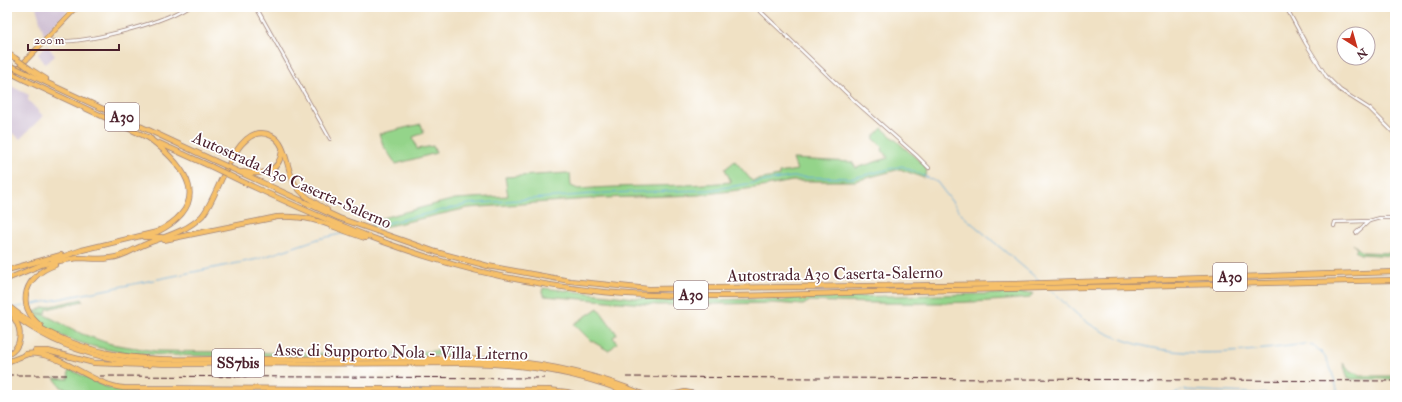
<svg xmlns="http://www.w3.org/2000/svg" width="1402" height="402" font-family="'IM FELL Double Pica',serif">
<rect width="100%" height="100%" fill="#fff"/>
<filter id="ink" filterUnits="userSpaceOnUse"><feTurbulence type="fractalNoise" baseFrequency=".025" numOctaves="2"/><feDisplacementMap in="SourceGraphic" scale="8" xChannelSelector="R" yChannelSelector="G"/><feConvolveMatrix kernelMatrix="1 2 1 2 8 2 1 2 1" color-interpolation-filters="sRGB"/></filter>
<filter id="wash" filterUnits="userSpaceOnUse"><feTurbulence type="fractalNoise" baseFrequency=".012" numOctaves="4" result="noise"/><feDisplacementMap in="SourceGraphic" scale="16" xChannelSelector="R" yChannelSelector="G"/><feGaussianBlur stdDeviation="0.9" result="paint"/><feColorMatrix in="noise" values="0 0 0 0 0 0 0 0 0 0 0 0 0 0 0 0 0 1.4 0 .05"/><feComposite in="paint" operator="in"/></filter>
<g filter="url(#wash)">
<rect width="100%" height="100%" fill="#f0e1c4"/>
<!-- industrial -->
<g fill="#cebed2">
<path d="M 36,7 L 71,7 L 44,35 Z"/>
<path d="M 47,45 L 55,56 L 45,64 L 38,54 Z"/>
<path d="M 7,84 L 29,95 L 28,100 L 43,116 L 20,139 L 13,133 L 7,138 Z"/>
</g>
<!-- green -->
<g fill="#94d48a" stroke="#6f7a5a">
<path d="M 421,124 L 424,133 L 413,137 L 417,149 L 433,146 L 436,153 L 396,164 L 384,147 L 379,134 Z"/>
<path d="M 882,128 L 925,166 L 927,171 L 924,178 L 900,169 L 855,181 L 792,181 L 762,187 L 699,195 L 602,198 L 468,208 L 379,228 L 371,226 L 372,219 L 374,220 L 455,199 L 508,196 L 505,177 L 567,173 L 570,174 L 571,186 L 578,189 C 629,185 680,187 731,182 L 725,169 L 735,161 L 752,181 L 779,176 L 779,173 L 797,170 L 793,159 L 852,162 L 856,168 L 888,158 L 882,150 L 883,147 L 873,138 Z"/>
<path d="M 1353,244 L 1362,252 L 1395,253 L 1395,256 L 1360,254 L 1355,251 L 1357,249 Z"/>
<path d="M 543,288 L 635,298 L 694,300 L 775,299 L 782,301 L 795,298 L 1033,293 L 1030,298 C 957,305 883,304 810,301 L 803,305 L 774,303 L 658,305 L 544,296 L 542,292 Z"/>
<path d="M 82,299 L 83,301 L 47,309 L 46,314 L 34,312 L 42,308 Z"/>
<path d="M 598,308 L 617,334 L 613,337 L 617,343 L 609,351 L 590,340 L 574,324 Z"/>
<path d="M 33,314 L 43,314 L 82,334 L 111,344 L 155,351 L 292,353 L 384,353 L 457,350 L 468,355 L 245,357 L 134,354 C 105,350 49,340 33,314 Z"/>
<path d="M 1343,363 L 1350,372 L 1356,373 L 1359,376 L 1395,376 L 1395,379 L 1348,379 Z"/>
<path d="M 69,369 L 106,387 L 133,390 L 133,395 L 98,395 L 90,392 L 86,395 L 75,394 L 71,389 L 62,388 L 54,378 L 68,379 Z"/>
<path d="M 135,391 L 552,392 L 570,395 L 135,395 Z"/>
</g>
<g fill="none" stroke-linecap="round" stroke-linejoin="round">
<!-- stream -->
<g stroke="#64aada" stroke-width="1">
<path d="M 370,227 L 469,204 L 605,193 L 709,190 L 792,177 L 853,178 L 902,166 L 937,182 L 962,215 L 1040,281"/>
<path d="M 1050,290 C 1066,303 1081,321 1100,330 C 1166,363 1235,353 1306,344 C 1329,348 1332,375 1339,395"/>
<path d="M 29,305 L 258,259 L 318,239 L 345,233"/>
<path d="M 13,308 L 24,306"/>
<path d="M 1170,395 L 1184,390 L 1292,395"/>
</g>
</g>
</g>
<g filter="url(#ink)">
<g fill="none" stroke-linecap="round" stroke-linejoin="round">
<!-- street casing -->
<g stroke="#9d8078" stroke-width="4">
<g id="street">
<path d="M 256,7 L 330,139"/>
<path d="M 756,7 L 857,103 L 916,155 L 929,168"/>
<path d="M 1286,7 L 1305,42 L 1326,76 L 1340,90 L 1370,109 L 1395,134"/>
<path d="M 46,40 C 76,47 160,24 187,7"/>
<path d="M 1369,221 L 1380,218 L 1395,218"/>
<path d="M 1334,226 L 1335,222 L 1369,221 L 1356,233"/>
</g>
</g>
<!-- primary casing -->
<g stroke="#9d8078" stroke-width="5.5">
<path id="primary" d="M 7,80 L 77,7"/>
</g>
<!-- highway casing -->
<g stroke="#9d8078" stroke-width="6">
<g id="highway">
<path d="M 7,53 L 15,58"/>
<path d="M 30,69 L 46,79"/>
<path d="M 28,74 L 215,161"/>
<path d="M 25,80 L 151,139"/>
<path d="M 159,143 L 212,167"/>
<path d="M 237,171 L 339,218 L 436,252 L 488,266 L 570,281 L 649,289 L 1014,284 L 1395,272"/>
<path d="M 242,172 C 261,175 279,174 282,151"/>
<path d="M 241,181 C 325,220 409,257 500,276 C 550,286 602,294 652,295 C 739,298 825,293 912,291 C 1073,287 1234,284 1395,280"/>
<path d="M 144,237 L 161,237"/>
<path d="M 164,240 L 277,217 C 317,215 330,227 365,238"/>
<path d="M 53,260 L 82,250 L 157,232 C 213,203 188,168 149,138"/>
<path d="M 44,264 C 56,262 67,259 79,258 C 89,258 100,260 110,258 C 124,257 133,249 146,244 C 166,236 186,232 202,216 C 220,196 236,117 272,136 C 287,143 286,170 295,184 C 302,196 316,203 327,210"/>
<path d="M 7,270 L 61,255"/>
<path d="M 7,279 L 46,263"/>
<path d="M 7,305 C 36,329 70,345 107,353 C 149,362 194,359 237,359 C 312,359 388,358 464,359"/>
<path d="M 7,310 C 35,333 69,349 104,357 C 148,367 196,363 240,363 C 315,364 389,363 464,363"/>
<path d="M 41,326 C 14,305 25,275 55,265"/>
<path d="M 35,351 L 48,351 L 94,363 L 149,365"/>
<path d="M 26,354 C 56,348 92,386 124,388 L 549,390 L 567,392 L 578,395"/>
<path d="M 7,355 C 22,348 23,331 14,318"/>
<path d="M 7,362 L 28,354"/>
<path d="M 671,395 L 685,392 L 700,395"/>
<path d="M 924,395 L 957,395"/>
</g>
</g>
<!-- street -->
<use href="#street" stroke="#fff" stroke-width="2.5"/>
<!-- primary -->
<use href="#primary" stroke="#f6c06b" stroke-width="4"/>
<!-- highway -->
<use href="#highway" stroke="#f6c06b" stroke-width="4.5"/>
<!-- rail -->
<g stroke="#4a1f2b" stroke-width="1" stroke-dasharray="6 3" stroke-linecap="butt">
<path d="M 7,375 L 68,375"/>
<path d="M 100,376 L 544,378"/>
<path d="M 626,377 L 1395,381"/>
</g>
<!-- highway-bridge casing -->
<g stroke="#9d8078" stroke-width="6" stroke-linecap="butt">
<g id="highway-bridge">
<path d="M 15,58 L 30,69"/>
<path d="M 7,64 L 28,74"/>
<path d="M 7,71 L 25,80"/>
<path d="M 215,161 L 237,171"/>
<path d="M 212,167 L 241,181"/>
<path d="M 464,359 C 527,359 586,370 645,395"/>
<path d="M 464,363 C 523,363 579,372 634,395"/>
</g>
</g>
<!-- highway-bridge -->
<use href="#highway-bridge" stroke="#f6c06b" stroke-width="4.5"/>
</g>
</g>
<g text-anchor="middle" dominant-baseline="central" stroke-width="3.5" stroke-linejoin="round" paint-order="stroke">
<!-- shield labels -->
<g fill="#fff" stroke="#80626b" stroke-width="1">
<rect x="105" y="103" width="34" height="28" rx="3"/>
<rect x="1213" y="263" width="34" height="28" rx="3"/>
<rect x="674" y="281" width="34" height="28" rx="3"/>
<rect x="212" y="349" width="52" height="28" rx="3"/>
</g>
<g font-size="16" font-weight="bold" fill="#4a1f2b">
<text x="122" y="117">A30</text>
<text x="1230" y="277">A30</text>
<text x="691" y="295">A30</text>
<text x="238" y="363">SS7bis</text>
</g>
<!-- street labels -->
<g font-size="17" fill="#4a1f2b" stroke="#fff">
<text transform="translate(292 180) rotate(24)">Autostrada A30 Caserta-Salerno</text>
<text transform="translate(835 274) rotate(-1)">Autostrada A30 Caserta-Salerno</text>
<text transform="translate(401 352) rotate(1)">Asse di Supporto Nola - Villa Literno</text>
</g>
</g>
<!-- margin -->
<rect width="1402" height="402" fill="none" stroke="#fff" stroke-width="24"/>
<!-- north arrow -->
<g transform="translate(1356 46) rotate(143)"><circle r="19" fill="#ffffff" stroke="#b7a5aa"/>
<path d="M0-3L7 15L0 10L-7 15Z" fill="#c8321e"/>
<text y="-6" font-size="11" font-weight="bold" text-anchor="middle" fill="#4a1f2b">N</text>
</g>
<!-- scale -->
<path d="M28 44v6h91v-6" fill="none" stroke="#4a1f2b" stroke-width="2"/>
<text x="34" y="44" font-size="12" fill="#4a1f2b" stroke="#ffffff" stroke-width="3" paint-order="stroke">200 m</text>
</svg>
